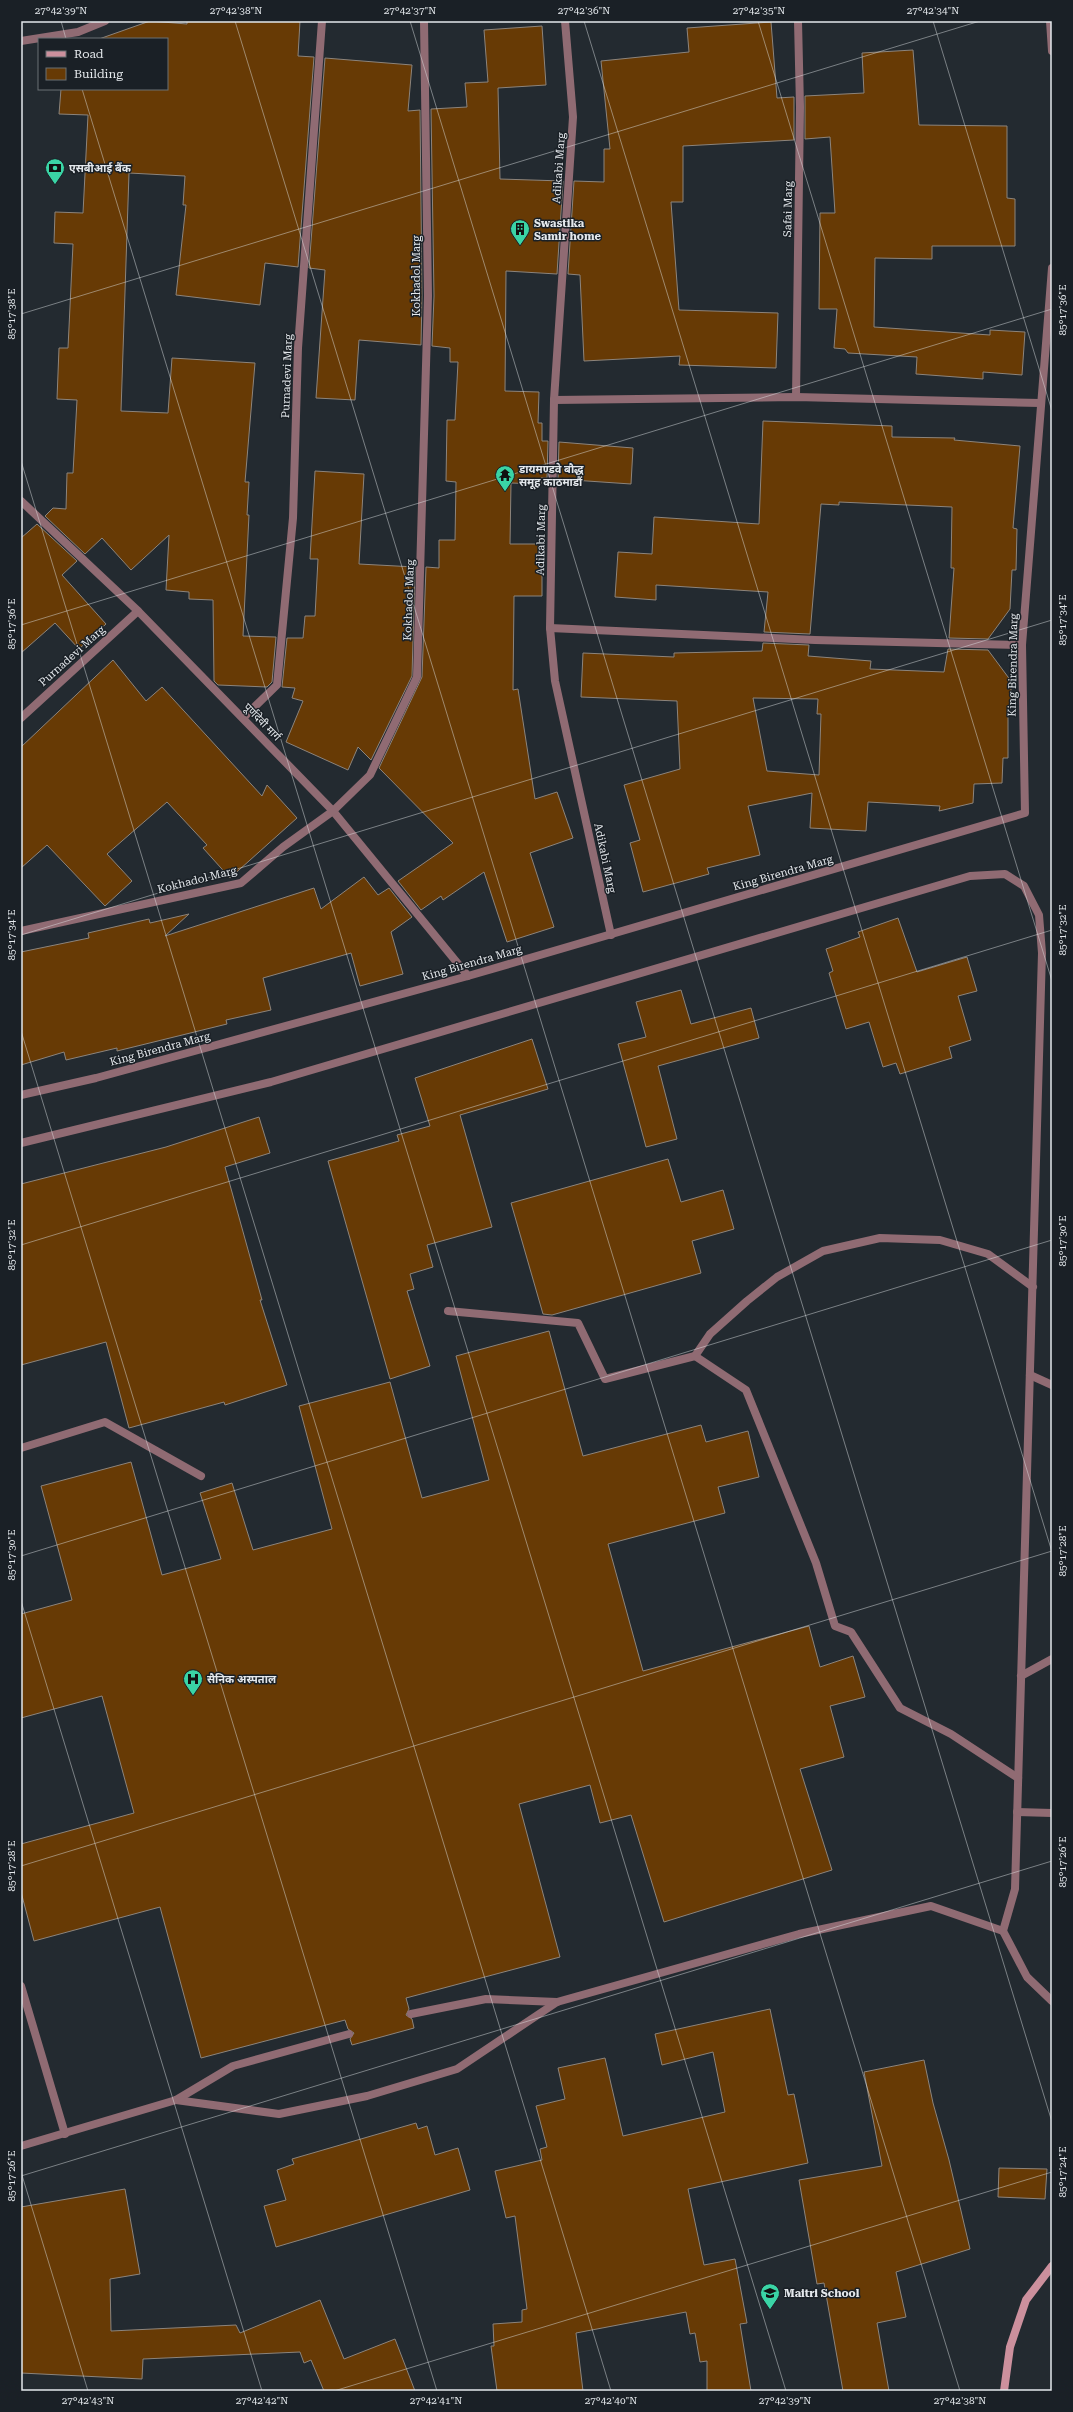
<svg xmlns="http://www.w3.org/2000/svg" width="1073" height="2412" font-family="'Roboto Serif','Noto Sans Devanagari',serif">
<rect width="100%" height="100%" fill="#232a30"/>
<!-- building -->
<g fill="#673a05" stroke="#8c847c" fill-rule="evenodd">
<path d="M 150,21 L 187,24 L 187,21 L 300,21 L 298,56 L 314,57 L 298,267 L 265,263 L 260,305 L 176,295 L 186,205 L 183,205 L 185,176 L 129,173 L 121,411 L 168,413 L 172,358 L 255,363 L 245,482 L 249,482 L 247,515 L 249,515 L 243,636 L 276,637 L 272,682 L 267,687 L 218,685 L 214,681 L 213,600 L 189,599 L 189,592 L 166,590 L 169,535 L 131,570 L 102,538 L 85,554 L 45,516 L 53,508 L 66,509 L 67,473 L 73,473 L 77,400 L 57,399 L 59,348 L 68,348 L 73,244 L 54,243 L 55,212 L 83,213 L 88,115 L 59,114 L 61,89 L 167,89 L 167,39 L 99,39 Z"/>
<path d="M 771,22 L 777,98 L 794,97 L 794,140 L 683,146 L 683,202 L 671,202 L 679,310 L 778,313 L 776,368 L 679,365 L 680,356 L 584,361 L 580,275 L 568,274 L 574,181 L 604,182 L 604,149 L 610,149 L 601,61 L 689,52 L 687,28 Z"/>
<path d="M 542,26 L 546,85 L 498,88 L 500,179 L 563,181 L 557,274 L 506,271 L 505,391 L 539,392 L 538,423 L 542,423 L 542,441 L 548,441 L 547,478 L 541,478 L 541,484 L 511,483 L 510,544 L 542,544 L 542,596 L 514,596 L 513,690 L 518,689 L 535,799 L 557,792 L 573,838 L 530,853 L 554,927 L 507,942 L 484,872 L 443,900 L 441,896 L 421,910 L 398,881 L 453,843 L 379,768 L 422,677 L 426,567 L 439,568 L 439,540 L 455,540 L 456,482 L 446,481 L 447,420 L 455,420 L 458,362 L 450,362 L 450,348 L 432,346 L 434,296 L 431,109 L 467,107 L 465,83 L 488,82 L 484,30 Z"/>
<path d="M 913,50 L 919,125 L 1007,126 L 1007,198 L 1015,199 L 1015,246 L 932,246 L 932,259 L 875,258 L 874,327 L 990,335 L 990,330 L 1025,332 L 1022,375 L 983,372 L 983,379 L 916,374 L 917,357 L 848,353 L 845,349 L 834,348 L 837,309 L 819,309 L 820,213 L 835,213 L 830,137 L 805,139 L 805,96 L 864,93 L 862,53 Z"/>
<path d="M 325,58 L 412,65 L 408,111 L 420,110 L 422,296 L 421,345 L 359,340 L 355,400 L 316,398 L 325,270 L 309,268 Z"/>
<path d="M 763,421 L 892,426 L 892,437 L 955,438 L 954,440 L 1020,446 L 1013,528 L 1017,529 L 1016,570 L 1012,570 L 1010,609 L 988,639 L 949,638 L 954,568 L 951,568 L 952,507 L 839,502 L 839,505 L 821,504 L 810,634 L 764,632 L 768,592 L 656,585 L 656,600 L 615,597 L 618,552 L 652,554 L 654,517 L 759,524 Z"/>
<path d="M 559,442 L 633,448 L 631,484 L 558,479 Z"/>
<path d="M 315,471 L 364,474 L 359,564 L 415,567 L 412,676 L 371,760 L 358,747 L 348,770 L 286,742 L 303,701 L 292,698 L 295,688 L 282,687 L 287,638 L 303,638 L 305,616 L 315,616 L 318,559 L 310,559 Z"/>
<path d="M 37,524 L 77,561 L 62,575 L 106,624 L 79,649 L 55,623 L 21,653 L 21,538 Z"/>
<path d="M 763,643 L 809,645 L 808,656 L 871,661 L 870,669 L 944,672 L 948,649 L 988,650 L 1011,681 L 1011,709 L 1008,709 L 1008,758 L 1003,758 L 1002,783 L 974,784 L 973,803 L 939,811 L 940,806 L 868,802 L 866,831 L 810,828 L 812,793 L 748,806 L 760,855 L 707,868 L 709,874 L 643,892 L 630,843 L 640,840 L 624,785 L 680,769 L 677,701 L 581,697 L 583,653 L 674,657 L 674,653 L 762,651 ZM 753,698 L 818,699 L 817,714 L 821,714 L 819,775 L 767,771 Z"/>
<path d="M 113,660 L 146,701 L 162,687 L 262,796 L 267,785 L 297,818 L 230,878 L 203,848 L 207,845 L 167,802 L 107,854 L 132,881 L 105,906 L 47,845 L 21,868 L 21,747 Z"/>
<path d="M 364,877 L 378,895 L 389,888 L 412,917 L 391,932 L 403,974 L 360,986 L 351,953 L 263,978 L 271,1010 L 226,1020 L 227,1024 L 117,1051 L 117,1048 L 66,1060 L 64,1052 L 21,1065 L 21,952 L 89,938 L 88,933 L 149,919 L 150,923 L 189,914 L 165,936 L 314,888 L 321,909 Z"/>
<path d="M 898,918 L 917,972 L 967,957 L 977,991 L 958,996 L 971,1040 L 949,1047 L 952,1058 L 900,1074 L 896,1063 L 883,1067 L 869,1022 L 846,1029 L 829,973 L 833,971 L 826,949 L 860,937 L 858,932 Z"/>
<path d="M 681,990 L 691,1024 L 751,1008 L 759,1038 L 658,1066 L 677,1139 L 646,1147 L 618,1044 L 646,1037 L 636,1002 Z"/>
<path d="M 532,1039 L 548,1089 L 460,1115 L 492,1227 L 427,1245 L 433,1267 L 410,1274 L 414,1289 L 407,1291 L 430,1366 L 390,1379 L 328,1161 L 399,1141 L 397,1135 L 430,1126 L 415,1078 Z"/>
<path d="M 259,1117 L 270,1153 L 225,1167 L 262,1300 L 260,1300 L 287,1385 L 225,1405 L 224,1402 L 129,1428 L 106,1342 L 21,1365 L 21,1184 L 166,1147 Z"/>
<path d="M 668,1159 L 681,1202 L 723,1190 L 734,1229 L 692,1241 L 701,1273 L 552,1315 L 543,1314 L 511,1203 Z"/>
<path d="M 549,1331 L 583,1456 L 701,1425 L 706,1442 L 748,1431 L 759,1477 L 718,1487 L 725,1513 L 608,1544 L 643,1671 L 809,1626 L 820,1667 L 853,1656 L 865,1697 L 830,1706 L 844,1757 L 800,1769 L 832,1870 L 664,1922 L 631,1815 L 600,1823 L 590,1785 L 519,1804 L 560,1957 L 406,1998 L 409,2009 L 406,2015 L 412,2019 L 414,2028 L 352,2045 L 350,2039 L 354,2033 L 348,2029 L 345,2020 L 201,2058 L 160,1907 L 34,1941 L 21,1892 L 21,1844 L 134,1813 L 102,1696 L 21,1718 L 21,1614 L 72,1600 L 41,1486 L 131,1462 L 162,1575 L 221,1559 L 200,1493 L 232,1483 L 253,1550 L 332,1529 L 299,1406 L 390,1382 L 422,1498 L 489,1480 L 456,1356 Z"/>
<path d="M 770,2009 L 788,2095 L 794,2094 L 808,2163 L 688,2189 L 704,2265 L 735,2259 L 747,2323 L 740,2324 L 751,2391 L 707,2391 L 707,2361 L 700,2362 L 695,2333 L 690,2334 L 686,2312 L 576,2333 L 583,2391 L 497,2391 L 491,2346 L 494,2346 L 493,2324 L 522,2322 L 522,2310 L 527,2309 L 515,2216 L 506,2218 L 495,2171 L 542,2160 L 540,2149 L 547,2147 L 536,2106 L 565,2099 L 558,2068 L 605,2058 L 623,2136 L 725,2112 L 713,2052 L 662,2065 L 655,2034 Z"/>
<path d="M 924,2060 L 933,2103 L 949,2160 L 970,2249 L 896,2272 L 906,2317 L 877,2323 L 889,2391 L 843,2391 L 824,2283 L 817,2284 L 799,2180 L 882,2166 L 864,2072 Z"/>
<path d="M 416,2123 L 418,2129 L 427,2126 L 435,2155 L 458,2148 L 470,2190 L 276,2247 L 264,2206 L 286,2200 L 277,2170 L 294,2164 L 292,2159 Z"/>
<path d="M 999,2168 L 1047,2169 L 1045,2199 L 998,2197 Z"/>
<path d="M 125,2189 L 140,2274 L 110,2279 L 111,2331 L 236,2325 L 240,2333 L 320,2300 L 344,2359 L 395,2339 L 415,2391 L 324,2391 L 311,2360 L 304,2363 L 300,2352 L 143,2359 L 142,2379 L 21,2373 L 21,2207 Z"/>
</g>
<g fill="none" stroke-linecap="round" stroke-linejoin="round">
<!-- lane -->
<g stroke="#906b73" stroke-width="8">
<path d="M 21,1143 L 271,1082 L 970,876 L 1005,874 L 1024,886 L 1039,915 L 1042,953 L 1015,1889 L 1003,1931 L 1027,1977 L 1052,2001"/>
<path d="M 448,1311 L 578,1323 L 605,1379 L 695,1356"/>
<path d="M 1030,1375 L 1052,1385"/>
<path d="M 21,1448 L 105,1422 L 201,1476"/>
<path d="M 1021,1676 L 1052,1659"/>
<path d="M 1018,1778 L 951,1734 L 900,1708 L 851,1632 L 835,1626 L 816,1563 L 746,1390 L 695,1356 L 710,1334 L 747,1301 L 777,1277 L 823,1251 L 880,1238 L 940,1240 L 988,1254 L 1033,1287"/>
<path d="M 1017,1812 L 1052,1813"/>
<path d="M 21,1986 L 65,2134"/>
<path d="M 411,2014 L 486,1999 L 557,2002"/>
<path d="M 176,2100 L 279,2114 L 367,2096 L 457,2069 L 557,2002 L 799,1934 L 931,1906 L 1003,1931"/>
<path d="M 21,2146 L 176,2100 L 233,2066 L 349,2034"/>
</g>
<!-- street -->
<g stroke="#906b73" stroke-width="8">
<path d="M 565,21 L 573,117 L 554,400 L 550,628 L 555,681 L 611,935"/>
<path d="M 1050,21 L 1052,51"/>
<path d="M 21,41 L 78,32 L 105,21"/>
<path d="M 796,397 L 800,107 L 798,21"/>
<path d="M 554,400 L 796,397 L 1040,403"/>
<path d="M 21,501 L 138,611 L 333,811 L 468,976"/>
<path d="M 550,628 L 815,640 L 1022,645"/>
<path d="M 21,718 L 138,611"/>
<path d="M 243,718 L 277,685 L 293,518 L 298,348 L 322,21"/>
<path d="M 21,931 L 241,883 L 283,847 L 333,811 L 370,775 L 417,677 L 428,296 L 424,21"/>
<path d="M 21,1095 L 96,1078 L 468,976 L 1025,813 L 1022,645 L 1052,268"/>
</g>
<!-- secondary -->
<path stroke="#cc909d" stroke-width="8" d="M 1004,2391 L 1010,2347 L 1026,2300 L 1052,2266"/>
</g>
<!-- ticks -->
<path fill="none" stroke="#e4e8ec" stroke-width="1" stroke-opacity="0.45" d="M 61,21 L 66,39M 235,21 L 960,2391M 410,21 L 1052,2122M 584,21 L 1052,1552M 758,21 L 1052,981M 933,21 L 1052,411M 82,89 L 786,2391M 21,314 L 980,21M 21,461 L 611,2391M 21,625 L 1052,309M 21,935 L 1052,620M 21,1031 L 437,2391M 21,1245 L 1052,930M 21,1556 L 1052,1240M 21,1601 L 262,2391M 21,1866 L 1052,1551M 21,2172 L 88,2391M 21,2176 L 1052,1861M 334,2391 L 1052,2172"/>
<!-- icons -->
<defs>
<g id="bank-pin" transform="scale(1)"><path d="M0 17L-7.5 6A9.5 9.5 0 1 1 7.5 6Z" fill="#3ad4a5" stroke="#1a2026"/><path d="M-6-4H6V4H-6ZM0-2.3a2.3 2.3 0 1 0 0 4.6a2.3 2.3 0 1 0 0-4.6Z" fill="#111"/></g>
<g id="building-pin" transform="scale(1)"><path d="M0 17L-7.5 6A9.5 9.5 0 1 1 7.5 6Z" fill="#3ad4a5" stroke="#1a2026"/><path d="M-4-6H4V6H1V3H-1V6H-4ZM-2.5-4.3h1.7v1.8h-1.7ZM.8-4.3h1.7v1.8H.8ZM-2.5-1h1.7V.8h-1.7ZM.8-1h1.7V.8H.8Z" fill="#111"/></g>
<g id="temple-pin" transform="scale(1)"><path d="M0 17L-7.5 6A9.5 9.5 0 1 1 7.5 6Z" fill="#3ad4a5" stroke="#1a2026"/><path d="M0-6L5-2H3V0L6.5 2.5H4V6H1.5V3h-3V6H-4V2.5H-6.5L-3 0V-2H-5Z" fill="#111"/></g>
<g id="hospital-pin" transform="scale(1)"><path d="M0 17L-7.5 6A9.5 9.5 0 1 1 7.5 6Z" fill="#3ad4a5" stroke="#1a2026"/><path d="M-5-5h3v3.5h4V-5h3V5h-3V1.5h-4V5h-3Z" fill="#111"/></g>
<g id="school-pin" transform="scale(1)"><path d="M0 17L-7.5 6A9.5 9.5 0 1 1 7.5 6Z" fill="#3ad4a5" stroke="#1a2026"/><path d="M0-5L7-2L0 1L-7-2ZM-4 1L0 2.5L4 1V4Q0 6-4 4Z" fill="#111"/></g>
</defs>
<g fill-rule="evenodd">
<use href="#bank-pin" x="55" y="168"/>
<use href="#building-pin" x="520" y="229"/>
<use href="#temple-pin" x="505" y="475"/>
<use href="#hospital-pin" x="193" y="1679"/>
<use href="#school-pin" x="770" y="2293"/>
</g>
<g text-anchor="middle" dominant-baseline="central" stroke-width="3" stroke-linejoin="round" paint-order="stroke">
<!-- poi labels -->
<g font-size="11" font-weight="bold" fill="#e4e8ec" stroke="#1a2026" text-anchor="start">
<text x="69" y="168">एसबीआई बैंक</text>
<text x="534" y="223">Swastika<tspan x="534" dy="13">Samir home</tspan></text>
<text x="519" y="469">डायमण्डवे बौद्ध<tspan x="519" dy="13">समूह काठमाडौं</tspan></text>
<text x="207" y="1679">सैनिक अस्पताल</text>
<text x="784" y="2293">Maitri School</text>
</g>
<!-- street labels -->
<g font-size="11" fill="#e4e8ec" stroke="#1a2026">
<text transform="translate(559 168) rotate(-86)">Adikabi Marg</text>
<text transform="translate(788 209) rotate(-89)">Safai Marg</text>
<text transform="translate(416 276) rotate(-90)">Kokhadol Marg</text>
<text transform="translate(287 376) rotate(-88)">Purnadevi Marg</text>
<text transform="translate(541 540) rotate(-89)">Adikabi Marg</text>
<text transform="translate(409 600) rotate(-88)">Kokhadol Marg</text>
<text transform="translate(72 656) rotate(-42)">Purnadevi Marg</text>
<text transform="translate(1013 665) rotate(-89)">King Birendra Marg</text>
<text transform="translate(262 722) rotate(46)">पूर्णदेवी मार्ग</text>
<text transform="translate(605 858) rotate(78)">Adikabi Marg</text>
<text transform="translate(783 873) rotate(-16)">King Birendra Marg</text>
<text transform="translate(197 880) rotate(-14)">Kokhadol Marg</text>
<text transform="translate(472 963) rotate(-16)">King Birendra Marg</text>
<text transform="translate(160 1049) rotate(-15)">King Birendra Marg</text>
</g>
</g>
<!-- border -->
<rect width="1073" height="2412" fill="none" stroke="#1a2026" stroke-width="44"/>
<!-- legend -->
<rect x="38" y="38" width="130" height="52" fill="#1a2026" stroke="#6b7075"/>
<rect x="46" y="51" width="20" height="6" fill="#cc909d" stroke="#6b7075"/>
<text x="74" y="58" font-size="12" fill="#e4e8ec">Road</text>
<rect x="46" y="68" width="20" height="12" fill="#673a05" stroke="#6b7075"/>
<text x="74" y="78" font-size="12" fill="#e4e8ec">Building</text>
<rect x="22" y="22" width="1029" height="2368" fill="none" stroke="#e4e8ec" stroke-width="1.5"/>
<g font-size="10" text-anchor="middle" fill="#e4e8ec">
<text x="61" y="14">27°42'39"N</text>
<text x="236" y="14">27°42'38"N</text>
<text x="410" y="14">27°42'37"N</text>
<text x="584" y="14">27°42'36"N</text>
<text x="759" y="14">27°42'35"N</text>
<text x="933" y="14">27°42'34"N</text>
<text transform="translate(1062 310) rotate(-90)" y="4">85°17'36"E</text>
<text transform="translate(11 314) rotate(-90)" y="4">85°17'38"E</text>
<text transform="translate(1062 620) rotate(-90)" y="4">85°17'34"E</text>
<text transform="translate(11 624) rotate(-90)" y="4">85°17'36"E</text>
<text transform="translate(1062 930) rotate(-90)" y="4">85°17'32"E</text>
<text transform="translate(11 935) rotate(-90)" y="4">85°17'34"E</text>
<text transform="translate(1062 1241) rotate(-90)" y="4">85°17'30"E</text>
<text transform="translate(11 1245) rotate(-90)" y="4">85°17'32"E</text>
<text transform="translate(1062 1551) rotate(-90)" y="4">85°17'28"E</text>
<text transform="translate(11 1555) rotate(-90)" y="4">85°17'30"E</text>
<text transform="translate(1062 1862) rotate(-90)" y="4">85°17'26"E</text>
<text transform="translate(11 1866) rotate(-90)" y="4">85°17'28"E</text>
<text transform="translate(1062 2172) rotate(-90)" y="4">85°17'24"E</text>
<text transform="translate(11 2176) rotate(-90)" y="4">85°17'26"E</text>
<text x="88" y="2404">27°42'43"N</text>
<text x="262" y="2404">27°42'42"N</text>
<text x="436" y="2404">27°42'41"N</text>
<text x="611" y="2404">27°42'40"N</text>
<text x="785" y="2404">27°42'39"N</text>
<text x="960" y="2404">27°42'38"N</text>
</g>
</svg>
